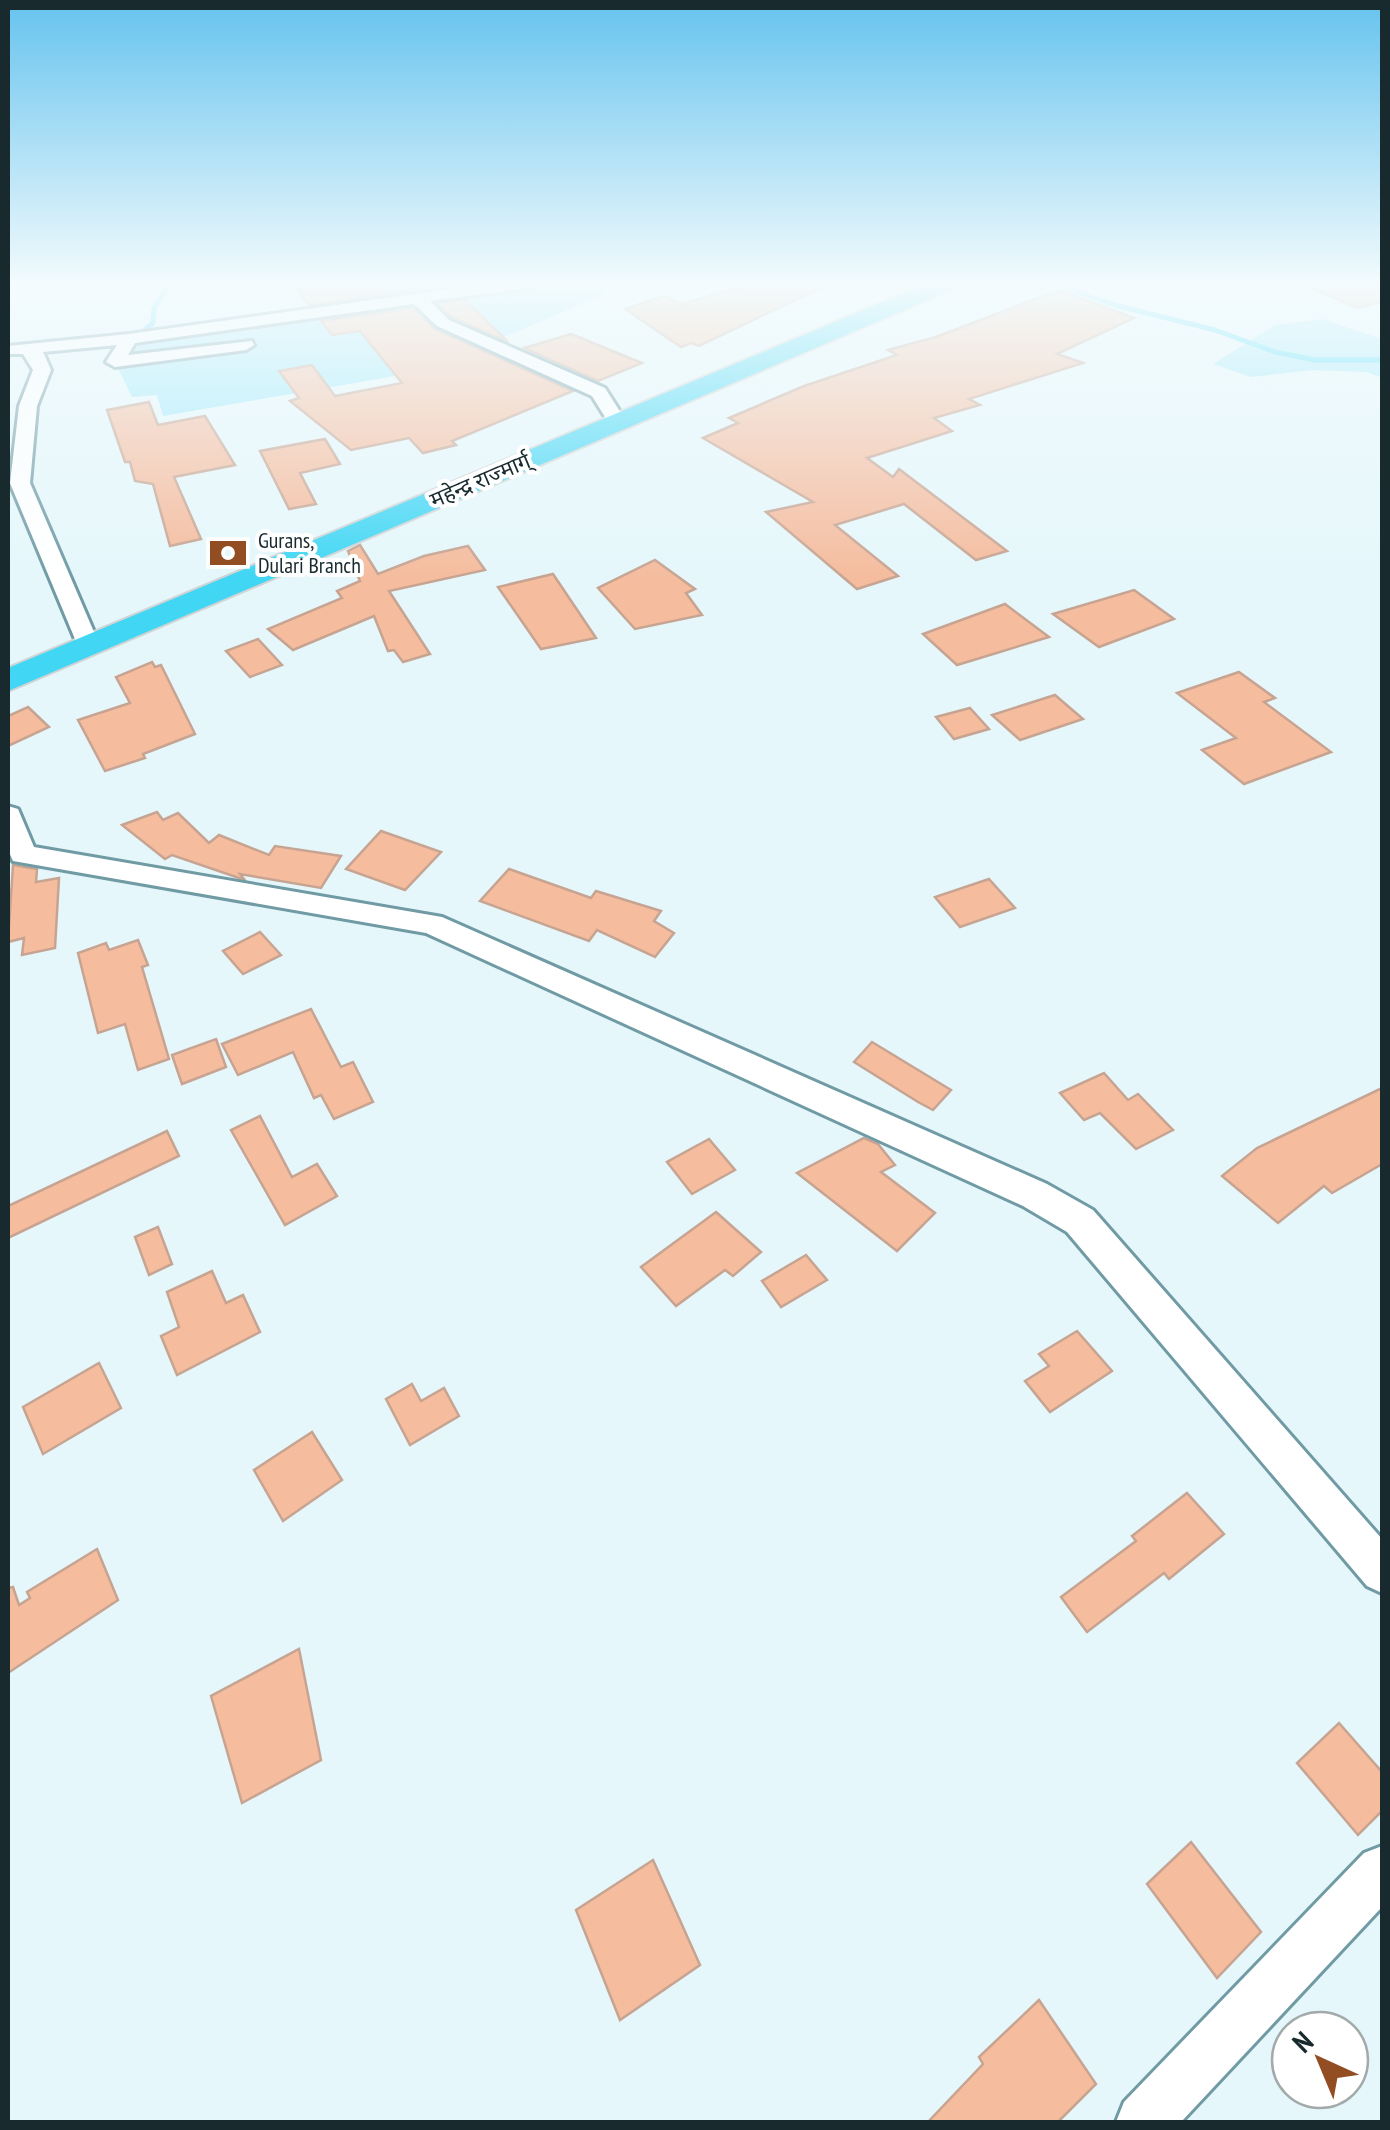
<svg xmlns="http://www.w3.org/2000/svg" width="1390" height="2130" font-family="'PT Sans Narrow','Noto Sans Devanagari',sans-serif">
<rect width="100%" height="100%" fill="#e5f7fb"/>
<!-- green -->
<g fill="#9ee8fa">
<path d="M 544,281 L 598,281 L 607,293 L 488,344 L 390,377 L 163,416 L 157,395 L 132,397 L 115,362 L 129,339 Z"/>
<path d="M 1322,319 L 1382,339 L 1382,378 L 1367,372 L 1313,370 L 1251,377 L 1213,364 L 1275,325 Z"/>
</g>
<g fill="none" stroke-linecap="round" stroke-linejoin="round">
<!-- stream -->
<g stroke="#42daf8" stroke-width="5">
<path d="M 1069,289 L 1118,306 L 1215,330 L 1275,352 L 1315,360 L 1382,360"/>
<path d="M 139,335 L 153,323 L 154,308 L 172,281"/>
</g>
</g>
<!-- building -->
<g fill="#f5bc9e" stroke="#c7a492" stroke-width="2.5">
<path d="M 324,281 L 413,281 L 414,289 L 427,288 L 309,305 L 294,286 Z"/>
<path d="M 762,281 L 835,281 L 699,346 L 691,343 L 681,347 L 625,309 L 664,296 L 682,304 Z"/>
<path d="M 1295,281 L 1382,281 L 1382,302 L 1357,308 Z"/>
<path d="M 1059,290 L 1134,318 L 1057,354 L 1083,363 L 969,399 L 980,405 L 934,418 L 952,431 L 867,458 L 893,477 L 899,469 L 1007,551 L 976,560 L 904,504 L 835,525 L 898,576 L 857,589 L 766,512 L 813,502 L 703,438 L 738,423 L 729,418 L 804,386 L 897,355 L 888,350 L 936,337 Z"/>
<path d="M 465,300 L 508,342 L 451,317 L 438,304 Z"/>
<path d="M 413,308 L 435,329 L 573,391 L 452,441 L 456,445 L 423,453 L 409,438 L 351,450 L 290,401 L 299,398 L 279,371 L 312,365 L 335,396 L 402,383 L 360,331 L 332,335 L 321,321 Z"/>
<path d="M 571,334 L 642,363 L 598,381 L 524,348 Z"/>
<path d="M 149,402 L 158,425 L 205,416 L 235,465 L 174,477 L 201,539 L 170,546 L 153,484 L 135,481 L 130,462 L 125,462 L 107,410 Z"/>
<path d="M 325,439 L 340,464 L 300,473 L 316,504 L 289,509 L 260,451 Z"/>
<path d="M 360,545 L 378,574 L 424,556 L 468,546 L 485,570 L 389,591 L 430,654 L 403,662 L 394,650 L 388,651 L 374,616 L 293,650 L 268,629 L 342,598 L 337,591 L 360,581 L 348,551 Z"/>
<path d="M 655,560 L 695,589 L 686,593 L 702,615 L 635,629 L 598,588 Z"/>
<path d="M 553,574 L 596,638 L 541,649 L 498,587 Z"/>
<path d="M 1134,590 L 1174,619 L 1099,647 L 1053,614 Z"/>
<path d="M 1005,604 L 1049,637 L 957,665 L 923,634 Z"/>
<path d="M 258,639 L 282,665 L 250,677 L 226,651 Z"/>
<path d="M 152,662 L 155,667 L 161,665 L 195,734 L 143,754 L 145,758 L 105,771 L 78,720 L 130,703 L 116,677 Z"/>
<path d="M 1239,672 L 1275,698 L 1264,702 L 1331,752 L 1244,784 L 1202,750 L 1236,738 L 1177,693 Z"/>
<path d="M 1055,695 L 1083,719 L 1020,740 L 992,715 Z"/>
<path d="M 28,707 L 49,727 L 8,746 L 8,716 Z"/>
<path d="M 970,708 L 989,729 L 954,739 L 936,717 Z"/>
<path d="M 157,812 L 163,820 L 178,813 L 209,843 L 219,835 L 269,855 L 275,846 L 341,856 L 321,888 L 240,874 L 244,879 L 239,878 L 172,855 L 165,859 L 122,825 Z"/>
<path d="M 381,831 L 441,852 L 405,890 L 346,869 Z"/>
<path d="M 13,865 L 37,869 L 36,882 L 59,878 L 55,948 L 22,955 L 24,938 L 8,942 Z"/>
<path d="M 509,869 L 591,898 L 596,891 L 661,911 L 654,921 L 674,933 L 655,957 L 597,930 L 589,941 L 480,901 Z"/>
<path d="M 989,879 L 1015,908 L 960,927 L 935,897 Z"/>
<path d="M 260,932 L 281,955 L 243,974 L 223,951 Z"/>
<path d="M 138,940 L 148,965 L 142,967 L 169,1059 L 138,1070 L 125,1024 L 98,1033 L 78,953 L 106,943 L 109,950 Z"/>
<path d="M 311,1009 L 341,1067 L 353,1062 L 373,1102 L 334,1119 L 321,1095 L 314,1098 L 293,1052 L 238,1075 L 222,1044 Z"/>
<path d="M 216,1039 L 226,1067 L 182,1084 L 172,1055 Z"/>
<path d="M 872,1042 L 951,1090 L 933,1110 L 918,1102 L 854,1062 Z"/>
<path d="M 1104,1073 L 1128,1100 L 1138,1094 L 1173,1130 L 1136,1149 L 1100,1113 L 1084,1120 L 1060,1093 Z"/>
<path d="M 1382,1088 L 1382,1164 L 1332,1193 L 1324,1186 L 1278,1223 L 1222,1176 L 1257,1148 Z"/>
<path d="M 260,1116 L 292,1177 L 317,1164 L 337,1196 L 285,1225 L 231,1130 Z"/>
<path d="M 167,1131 L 179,1156 L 8,1238 L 8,1206 Z"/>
<path d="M 864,1138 L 878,1144 L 895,1165 L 881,1172 L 935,1213 L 897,1251 L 797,1173 Z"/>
<path d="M 709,1139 L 735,1170 L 692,1194 L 667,1162 Z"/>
<path d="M 716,1212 L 761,1252 L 733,1276 L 725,1270 L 676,1306 L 641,1267 Z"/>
<path d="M 158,1227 L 172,1264 L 149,1275 L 135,1237 Z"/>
<path d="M 806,1255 L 827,1280 L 781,1307 L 762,1281 Z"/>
<path d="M 212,1271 L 226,1303 L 243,1295 L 260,1332 L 177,1375 L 161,1336 L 179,1327 L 167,1292 Z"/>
<path d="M 1077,1331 L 1112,1371 L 1050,1412 L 1025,1381 L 1049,1366 L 1039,1354 Z"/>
<path d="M 99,1363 L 121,1408 L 43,1454 L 23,1407 Z"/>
<path d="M 412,1384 L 421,1401 L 444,1388 L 459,1416 L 410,1445 L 386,1399 Z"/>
<path d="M 312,1432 L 342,1480 L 283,1521 L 254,1470 Z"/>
<path d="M 1187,1493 L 1224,1534 L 1169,1579 L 1164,1573 L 1087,1632 L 1061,1597 L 1136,1541 L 1132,1536 Z"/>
<path d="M 97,1549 L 118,1600 L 8,1673 L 8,1588 L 13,1587 L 19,1605 L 30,1598 L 27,1592 Z"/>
<path d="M 299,1649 L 321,1760 L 242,1803 L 211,1696 Z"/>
<path d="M 1339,1723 L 1382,1772 L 1382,1811 L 1358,1835 L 1297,1763 Z"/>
<path d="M 1191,1842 L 1261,1932 L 1217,1978 L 1147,1884 Z"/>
<path d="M 653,1860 L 700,1965 L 620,2020 L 576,1910 Z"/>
<path d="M 1039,2000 L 1096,2084 L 1058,2122 L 928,2122 L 983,2064 L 979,2057 Z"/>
</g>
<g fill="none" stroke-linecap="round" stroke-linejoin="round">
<!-- minor casing -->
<g stroke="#709ba5" stroke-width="6">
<g id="minor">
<path d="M 507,281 L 549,281 L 541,286 L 430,301 L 449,320 L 605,388 L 626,421 L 624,425 L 610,425 L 592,396 L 437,326 L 414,304 L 135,343 L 128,355 L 252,341 L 254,345 L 246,350 L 115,367 L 106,362 L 117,345 L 43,352 L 51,370 L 37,406 L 30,483 L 100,646 L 88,653 L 80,651 L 10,483 L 19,406 L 33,370 L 23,354 L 8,354 L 8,346 L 129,334 Z"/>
<path d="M 8,806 L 18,809 L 34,847 L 442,917 L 1047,1184 L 1093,1210 L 1382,1539 L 1382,1593 L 1367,1586 L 1067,1232 L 1023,1206 L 426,933 L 13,861 L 8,850 Z"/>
<path d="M 1382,1846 L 1382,1907 L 1181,2122 L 1116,2122 L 1124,2102 L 1364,1853 Z"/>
</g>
</g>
<!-- highway casing -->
<g stroke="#d1d4d5" stroke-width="4">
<path id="highway" d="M 933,281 L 964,281 L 961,286 L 8,691 L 8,668 Z"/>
</g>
<!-- minor -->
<use href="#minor" fill="#fff" fill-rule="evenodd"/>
<!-- highway -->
<use href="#highway" fill="#40d6f4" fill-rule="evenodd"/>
</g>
<!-- sky -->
<linearGradient id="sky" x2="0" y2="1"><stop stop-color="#65c3ee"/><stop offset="0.49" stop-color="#f3fbfd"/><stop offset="1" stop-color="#f3fbfd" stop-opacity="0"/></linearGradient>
<rect width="1390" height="579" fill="url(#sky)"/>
<!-- icons -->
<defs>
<g id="bank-bare" transform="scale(3)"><path d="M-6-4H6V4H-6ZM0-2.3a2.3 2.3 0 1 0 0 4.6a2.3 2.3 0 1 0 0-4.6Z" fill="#924d22" stroke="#fff" stroke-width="2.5" paint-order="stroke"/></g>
</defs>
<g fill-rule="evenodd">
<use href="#bank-bare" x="228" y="553"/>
</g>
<g text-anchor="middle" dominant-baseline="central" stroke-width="8" stroke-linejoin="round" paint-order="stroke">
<!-- far-street labels -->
<g font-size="22" fill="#182a2e" stroke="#fff">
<text transform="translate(480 480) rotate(-23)">महेन्द्र राज्मार्ग्</text>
</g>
<!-- far-poi labels -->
<g font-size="22" fill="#182a2e" stroke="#fff" text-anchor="start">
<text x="258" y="540">Gurans,<tspan x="258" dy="25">Dulari Branch</tspan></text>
</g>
</g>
<!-- border -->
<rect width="1390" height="2130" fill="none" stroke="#182a2e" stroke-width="20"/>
<!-- north arrow -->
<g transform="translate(1320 2060) rotate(316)"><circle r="48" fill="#ffffff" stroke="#a3aaab" stroke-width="2.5"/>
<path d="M0-8L18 38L0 25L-18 38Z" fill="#924d22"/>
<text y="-15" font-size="28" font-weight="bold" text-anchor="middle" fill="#182a2e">N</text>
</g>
</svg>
